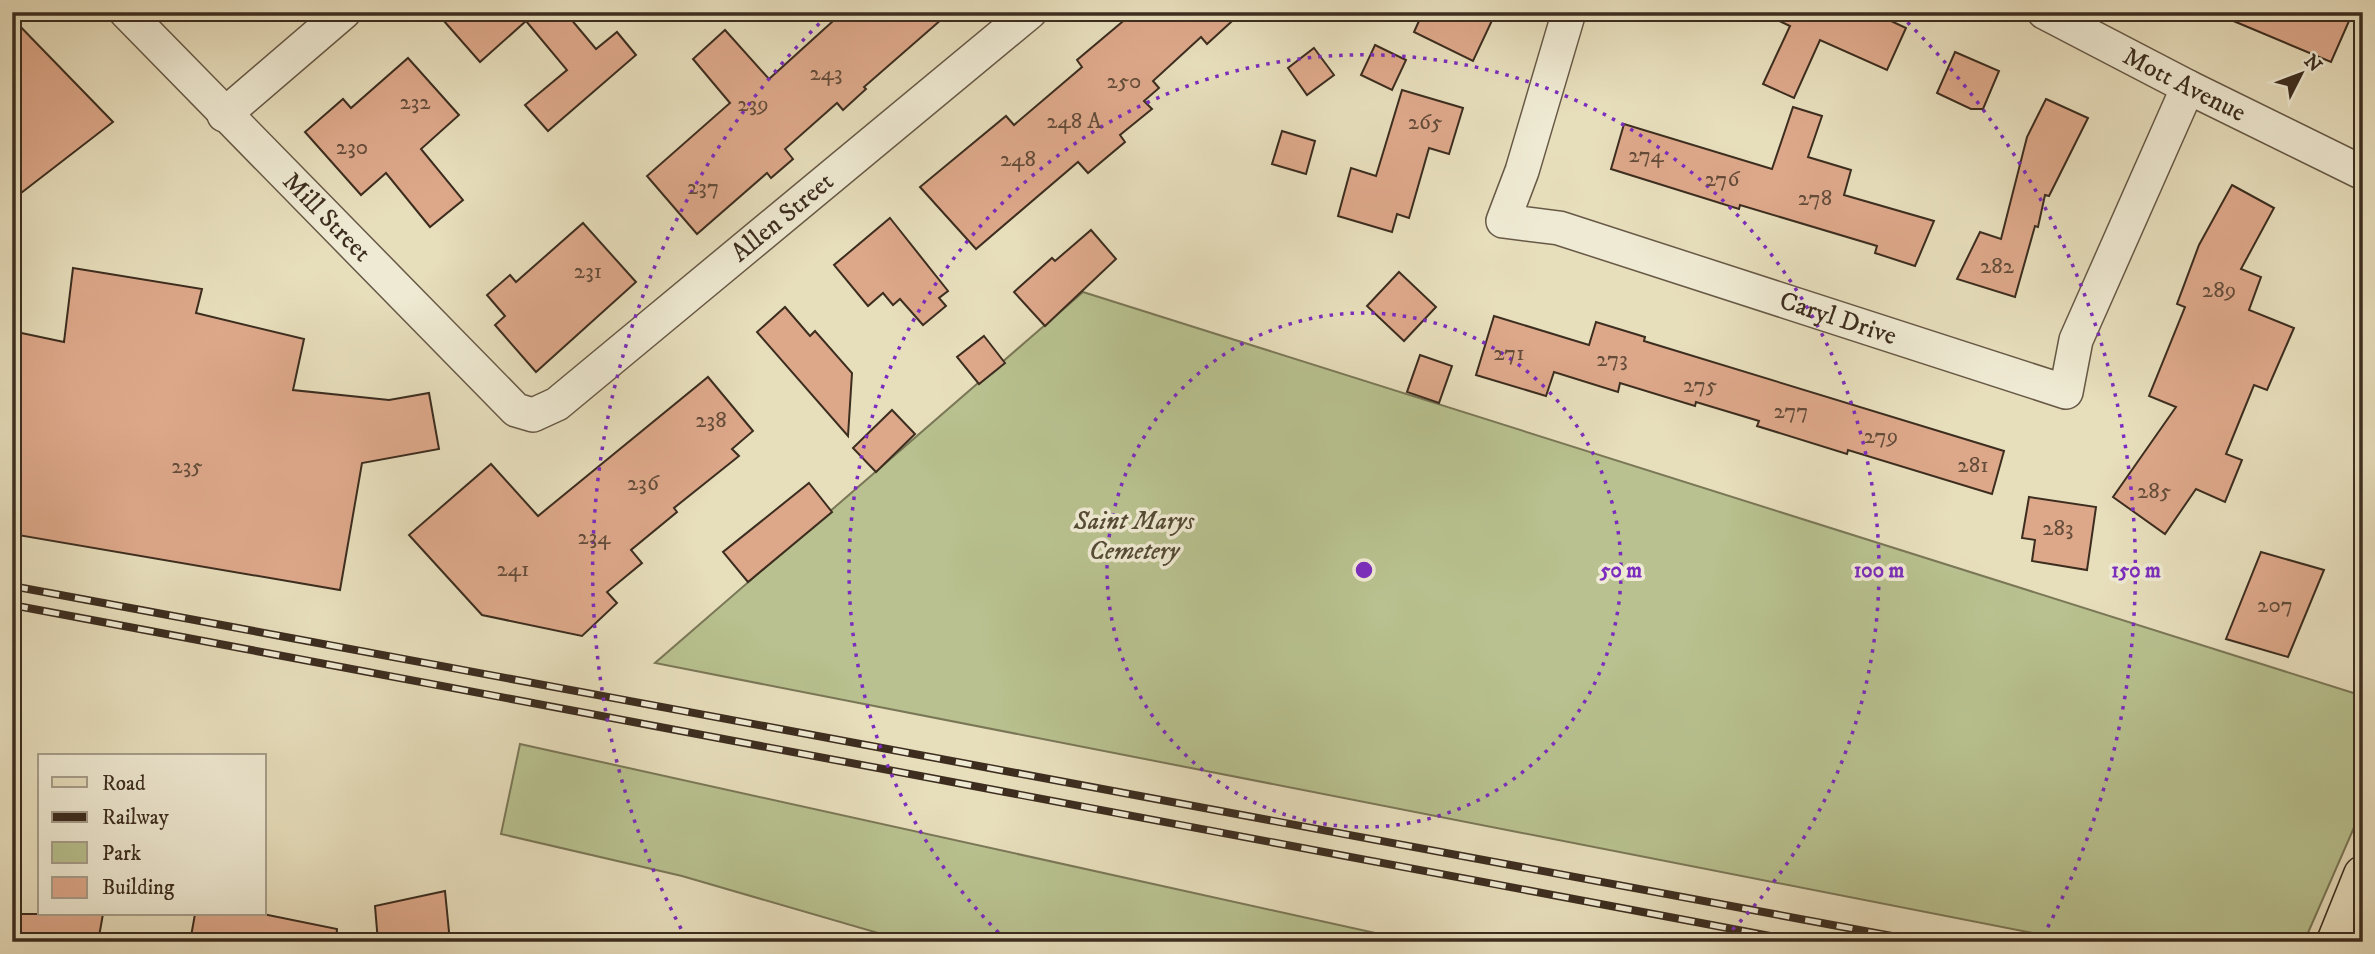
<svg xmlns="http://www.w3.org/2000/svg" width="2375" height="954" font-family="'IM FELL DW Pica',serif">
<rect width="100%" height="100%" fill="#e7debc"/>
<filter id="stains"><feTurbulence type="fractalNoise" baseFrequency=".00286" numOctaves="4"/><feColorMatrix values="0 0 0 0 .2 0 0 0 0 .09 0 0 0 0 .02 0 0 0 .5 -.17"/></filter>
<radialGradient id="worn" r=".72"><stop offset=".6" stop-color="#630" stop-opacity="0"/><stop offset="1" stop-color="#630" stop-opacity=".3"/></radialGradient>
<!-- green -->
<g fill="#b8c18f" stroke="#7a7757" stroke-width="2">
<path d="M 1083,292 L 2363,696 L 2363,807 L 2304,942 L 2079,942 L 655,663 Z"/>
<path d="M 520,744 L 1416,942 L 909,942 L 682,876 L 501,834 Z"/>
</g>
<!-- building -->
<g fill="#dda88a" stroke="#3c2d1f" stroke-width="2">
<path d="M 436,12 L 565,12 L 596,49 L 617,32 L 636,55 L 548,131 L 525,105 L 567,70 L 526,21 L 480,62 Z"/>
<path d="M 843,12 L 950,12 L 864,87 L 866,89 L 843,110 L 837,103 L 785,149 L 793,159 L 771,178 L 767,173 L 697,234 L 647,176 L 730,103 L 693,59 L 725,30 L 769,79 Z"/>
<path d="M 1134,12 L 1242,12 L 1207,44 L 1201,37 L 1153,81 L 1159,88 L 1144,101 L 1152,109 L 1120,135 L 1125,142 L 1088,173 L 1078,162 L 976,249 L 920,187 L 1006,116 L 1014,125 L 1082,67 L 1077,60 Z"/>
<path d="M 1423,12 L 1496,12 L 1473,61 L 1414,32 Z"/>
<path d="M 1760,12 L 1872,12 L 1906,28 L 1887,70 L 1820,40 L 1794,98 L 1763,84 L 1790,26 Z"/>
<path d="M 2212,12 L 2353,12 L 2331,62 Z"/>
<path d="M 12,18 L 113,122 L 12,200 Z"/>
<path d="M 1375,45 L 1406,60 L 1392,90 L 1361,75 Z"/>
<path d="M 1314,48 L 1334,75 L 1307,95 L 1288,68 Z"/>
<path d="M 1955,52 L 1999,71 L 1983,109 L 1971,109 L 1937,93 Z"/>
<path d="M 408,58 L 459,115 L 421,149 L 463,200 L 430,227 L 386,173 L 361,195 L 305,132 L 343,99 L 351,108 Z"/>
<path d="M 1402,90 L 1463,108 L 1449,154 L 1429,148 L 1409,218 L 1397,214 L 1392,232 L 1338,216 L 1351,168 L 1376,176 Z"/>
<path d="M 2046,99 L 2088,118 L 2049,196 L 2045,195 L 2038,227 L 2035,226 L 2015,297 L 1957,279 L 1980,232 L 2001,239 L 2027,137 Z"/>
<path d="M 1793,107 L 1822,116 L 1808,157 L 1851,170 L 1844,195 L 1934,221 L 1915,266 L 1875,253 L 1877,246 L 1740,205 L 1739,209 L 1611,169 L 1624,124 L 1772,169 Z"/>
<path d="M 1282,131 L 1315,141 L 1306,174 L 1272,164 Z"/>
<path d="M 2232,185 L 2274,208 L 2241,269 L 2261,277 L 2249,310 L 2294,328 L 2267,390 L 2254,385 L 2226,454 L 2242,460 L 2225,502 L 2196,489 L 2165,534 L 2113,497 L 2176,407 L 2149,396 L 2185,307 L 2177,304 L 2199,245 Z"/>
<path d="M 890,218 L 948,291 L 939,298 L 946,306 L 923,325 L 900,299 L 893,305 L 883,293 L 868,306 L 834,265 Z"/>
<path d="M 583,223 L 636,282 L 536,372 L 495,325 L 505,316 L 487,295 L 510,275 L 516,282 Z"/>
<path d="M 1091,230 L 1116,259 L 1045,326 L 1014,292 L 1052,258 L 1055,261 Z"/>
<path d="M 73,268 L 202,289 L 196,313 L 304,339 L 293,390 L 389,400 L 429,393 L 439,449 L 362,463 L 340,590 L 12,534 L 12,331 L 64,342 Z"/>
<path d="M 1399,272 L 1436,307 L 1404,341 L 1367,306 Z"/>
<path d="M 785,307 L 810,336 L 815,331 L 852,373 L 848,436 L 757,332 Z"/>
<path d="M 1494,316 L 1589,345 L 1596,322 L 1645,337 L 1644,341 L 2004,451 L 1992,494 L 1848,450 L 1847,454 L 1757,426 L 1759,421 L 1696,402 L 1695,406 L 1620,383 L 1618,392 L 1554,372 L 1546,396 L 1476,375 Z"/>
<path d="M 984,336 L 1005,363 L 979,384 L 957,357 Z"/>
<path d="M 1420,355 L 1452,366 L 1439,403 L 1407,392 Z"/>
<path d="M 708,377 L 753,431 L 732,449 L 739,456 L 674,508 L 677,512 L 631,550 L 642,563 L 607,592 L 617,603 L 582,636 L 482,615 L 409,535 L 491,464 L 538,516 Z"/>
<path d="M 892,410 L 915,434 L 876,472 L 853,448 Z"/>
<path d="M 809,483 L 832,512 L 748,582 L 723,552 Z"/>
<path d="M 2029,497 L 2096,507 L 2087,570 L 2032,561 L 2035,540 L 2022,538 Z"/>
<path d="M 2261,552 L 2324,570 L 2288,657 L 2226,639 Z"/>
<path d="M 445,891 L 450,942 L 378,942 L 375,906 Z"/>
<path d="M 20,914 L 103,914 L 98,942 L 15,942 Z"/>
<path d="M 195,914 L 263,914 L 337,929 L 336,942 L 190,942 Z"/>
</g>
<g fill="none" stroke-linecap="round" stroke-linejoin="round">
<!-- minor casing -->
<g stroke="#675946" stroke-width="36">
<g id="minor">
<path id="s1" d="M 126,12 L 516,410 L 533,415 L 557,404 L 1030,12"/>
<path id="s2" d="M 1569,12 L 1522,171 L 1503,221 L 1559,228 L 2066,392 L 2076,340 L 2188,87"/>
<path id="s3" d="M 2044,12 L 2188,87 L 2363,173"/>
<path d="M 224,115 L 344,12"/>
</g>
</g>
<!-- major casing -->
<g stroke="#3c2d1f" stroke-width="41">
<path id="major" d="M 2336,942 L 2363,875"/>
</g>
<!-- minor -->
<use href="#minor" stroke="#efead3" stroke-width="33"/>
<!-- major -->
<use href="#major" stroke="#e7debc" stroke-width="38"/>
<!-- rail casing -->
<g stroke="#3c2d1f" stroke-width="8">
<g id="rail">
<path d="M 12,586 L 1924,942"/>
<path d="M 12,605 L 1802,942"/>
</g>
</g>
<!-- rail -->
<use href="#rail" stroke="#efead3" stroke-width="5" stroke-dasharray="16" stroke-linecap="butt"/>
</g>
<!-- distance rings -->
<g fill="none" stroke="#7b2cbf" stroke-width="3.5" stroke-dasharray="3.5 7">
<circle cx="1364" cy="570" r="257"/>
<path d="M1006 940A515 515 0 1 1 1722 940"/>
<path d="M686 938A772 772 0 0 1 828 15M1900 15A772 772 0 0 1 2042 938"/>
</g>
<g text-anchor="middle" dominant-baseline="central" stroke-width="7" stroke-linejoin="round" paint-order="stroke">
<!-- number labels -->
<g font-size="23" fill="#644c3a">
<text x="826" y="73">243</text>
<text x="1124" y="81">250</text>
<text x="415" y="102">232</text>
<text x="753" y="104">239</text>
<text x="1074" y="121">248 A</text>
<text x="1425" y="122">265</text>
<text x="352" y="147">230</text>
<text x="1646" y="155">274</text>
<text x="1018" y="159">248</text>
<text x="1722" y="179">276</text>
<text x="703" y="187">237</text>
<text x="1815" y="198">278</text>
<text x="1997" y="266">282</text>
<text x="588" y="271">231</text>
<text x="2219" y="290">289</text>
<text x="1509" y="353">271</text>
<text x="1612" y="359">273</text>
<text x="1700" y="385">275</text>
<text x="1791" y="411">277</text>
<text x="711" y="420">238</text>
<text x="1881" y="436">279</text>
<text x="1973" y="465">281</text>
<text x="187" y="466">235</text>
<text x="643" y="483">236</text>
<text x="2154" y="491">285</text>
<text x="2058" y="528">283</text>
<text x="594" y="537">234</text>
<text x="513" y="569">241</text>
<text x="2275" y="605">207</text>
</g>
<!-- street labels -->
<g font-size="26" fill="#3c2d1f" stroke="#efead3">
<text stroke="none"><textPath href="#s3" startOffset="158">Mott Avenue</textPath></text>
<text stroke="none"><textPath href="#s1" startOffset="894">Allen Street</textPath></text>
<text stroke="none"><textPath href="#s1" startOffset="287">Mill Street</textPath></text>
<text stroke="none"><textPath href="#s2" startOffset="569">Caryl Drive</textPath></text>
</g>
<!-- park labels -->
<g font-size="26" font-style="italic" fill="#554b35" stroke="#efead3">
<text x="1134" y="521">Saint Marys<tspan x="1134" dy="30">Cemetery</tspan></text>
</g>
</g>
<circle cx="1364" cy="570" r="10" fill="#7b2cbf" stroke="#efead3" stroke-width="3.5"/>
<g font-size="21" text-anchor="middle" font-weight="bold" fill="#7b2cbf" stroke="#efead3" stroke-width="7" stroke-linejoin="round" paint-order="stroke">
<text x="1621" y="577">50 m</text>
<text x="1879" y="577">100 m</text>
<text x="2136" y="577">150 m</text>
</g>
<!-- margin -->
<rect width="2375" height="954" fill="none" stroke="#e7debc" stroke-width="42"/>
<rect x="14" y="14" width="2347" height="926" fill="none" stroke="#3c2d1f" stroke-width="3.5"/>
<rect x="21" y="21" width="2333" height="912" fill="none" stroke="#3c2d1f" stroke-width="2"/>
<!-- legend -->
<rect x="38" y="754" width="228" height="161" fill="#efead3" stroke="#a79e8b" stroke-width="2"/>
<rect x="52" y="777" width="35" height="10" fill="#e7debc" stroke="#a79e8b" stroke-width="2"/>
<text x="102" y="790" font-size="21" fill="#3c2d1f">Road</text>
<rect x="52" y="812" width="35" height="10" fill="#3c2d1f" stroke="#a79e8b" stroke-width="2"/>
<text x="102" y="824" font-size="21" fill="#3c2d1f">Railway</text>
<rect x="52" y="842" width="35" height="21" fill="#b8c18f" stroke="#a79e8b" stroke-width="2"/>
<text x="102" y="860" font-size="21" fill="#3c2d1f">Park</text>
<rect x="52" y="877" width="35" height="21" fill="#dda88a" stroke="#a79e8b" stroke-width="2"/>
<text x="102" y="894" font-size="21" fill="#3c2d1f">Building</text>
<!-- north arrow -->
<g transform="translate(2301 74) rotate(48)" stroke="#efead3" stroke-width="5" paint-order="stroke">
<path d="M0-5L12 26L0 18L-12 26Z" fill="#3c2d1f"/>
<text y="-10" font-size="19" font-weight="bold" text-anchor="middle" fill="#3c2d1f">N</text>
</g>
<rect width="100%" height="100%" filter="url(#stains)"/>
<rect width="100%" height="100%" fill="url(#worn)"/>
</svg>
